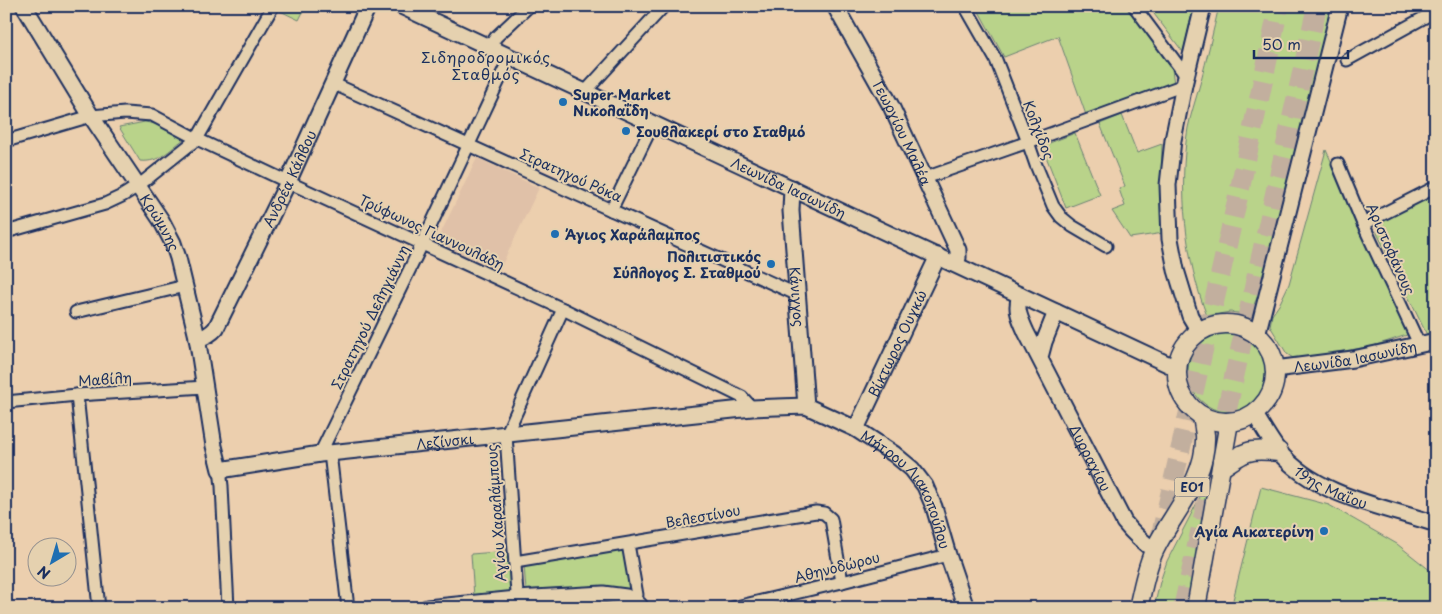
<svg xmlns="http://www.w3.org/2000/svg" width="1442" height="614" font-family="'Playpen Sans',sans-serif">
<rect width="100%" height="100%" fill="#eccfae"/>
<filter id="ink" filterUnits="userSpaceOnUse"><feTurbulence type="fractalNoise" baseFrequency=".02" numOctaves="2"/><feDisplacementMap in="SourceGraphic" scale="10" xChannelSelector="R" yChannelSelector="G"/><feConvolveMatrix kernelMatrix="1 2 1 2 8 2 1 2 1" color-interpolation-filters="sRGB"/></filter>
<g filter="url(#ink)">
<!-- built -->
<path fill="#e0c1a8" d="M 477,158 L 539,188 L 497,275 L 435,245 Z"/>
<!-- green -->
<g fill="#b9d38a" stroke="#6a8174">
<path d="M 278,6 L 306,6 L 299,20 L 276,9 Z"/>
<path d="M 976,6 L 1126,6 L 1172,69 L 1174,84 L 1086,115 L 1058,36 L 1004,57 Z"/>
<path d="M 1148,6 L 1194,6 L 1183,52 Z"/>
<path d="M 1219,6 L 1332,6 L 1266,281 L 1255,302 L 1252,315 L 1230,312 L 1207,316 C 1185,259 1178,189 1188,128 C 1191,113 1196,99 1200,84 C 1207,58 1213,32 1219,6 Z"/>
<path d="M 1122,115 L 1137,153 L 1162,144 L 1161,185 L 1164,233 L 1130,238 L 1112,211 L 1125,206 L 1119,189 L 1125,186 L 1100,124 Z"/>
<path d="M 145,122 L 155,124 L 184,139 C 169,150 160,163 140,161 L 119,127 Z"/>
<path d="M 1075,133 L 1100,195 L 1066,208 L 1042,146 Z"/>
<path d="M 1326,150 L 1410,334 L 1373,346 L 1304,358 L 1293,358 L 1287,354 L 1270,326 L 1272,315 L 1279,305 L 1289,284 Z"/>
<path d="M 1436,193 L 1436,333 L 1427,335 L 1377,233 L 1381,220 Z"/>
<circle cx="1229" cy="371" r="41"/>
<path d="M 1261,487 L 1329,505 L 1397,544 L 1436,575 L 1436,608 L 1231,608 Z"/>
<path d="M 1206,492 L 1207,495 L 1201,563 L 1193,608 L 1154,608 L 1160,582 L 1167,561 L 1202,493 Z"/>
<path d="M 624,549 L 631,591 L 599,586 L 526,591 L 524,565 Z"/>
<path d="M 509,551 L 512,593 L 474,597 L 471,554 Z"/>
</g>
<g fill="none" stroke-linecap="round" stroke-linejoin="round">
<!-- highway-tunnel -->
<g stroke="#c2af9e" stroke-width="20" stroke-dasharray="20 10" stroke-linecap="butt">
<path d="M 1220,440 L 1317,6"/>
<path d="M 1160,539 L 1240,188 L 1279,6"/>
<path d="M 1183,608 L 1210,488"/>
</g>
<!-- street casing -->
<g stroke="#1b2f5e" stroke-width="15">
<g id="street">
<path d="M 965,6 L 996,60 L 1028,142 L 1036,165 L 1053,206 L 1061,217 L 1072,226 L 1106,246"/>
<path d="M 1134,6 L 1186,76"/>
<path d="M 489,47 L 496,37 L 529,6"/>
<path d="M 1347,60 L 1436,11"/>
<path d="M 332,83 L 798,295"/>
<path d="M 585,92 L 664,6"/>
<path d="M 6,141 L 91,116 L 125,113 L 152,115 L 197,139 L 288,182 L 563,309 L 742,397 L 752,408"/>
<path d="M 1338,164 L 1363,224 L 1419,344"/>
<path d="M 925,178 L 1028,142 L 1184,85"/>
<path d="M 611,210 L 653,124"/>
<path d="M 1363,224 L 1436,187"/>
<path d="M 6,232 L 105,204 L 122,196 L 138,186 L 197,139 L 273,6"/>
<path d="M 76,312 L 185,286"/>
<path d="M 77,395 L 99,608"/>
<path d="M 6,402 L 77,395 L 205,387"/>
<path d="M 330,453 L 348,608"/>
<path d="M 320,454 L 422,244 L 510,57"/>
<path d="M 220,470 L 222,486 L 228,608"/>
<path d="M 628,544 L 637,595 L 633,601"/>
<path d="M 515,562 L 816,512 L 824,513 L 831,519 L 842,582"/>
<path d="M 518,608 L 506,435 L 563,309"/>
<path d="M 732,608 L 842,582 L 948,555"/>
</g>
</g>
<!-- secondary casing -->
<g stroke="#1b2f5e" stroke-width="19">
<g id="secondary">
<path id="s1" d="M 24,6 L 91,116 L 161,220 L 173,243 L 178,258 L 197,337 L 214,446 L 220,470 L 320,454 L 752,408 L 806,406 L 856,429 L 894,454 L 912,469 L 925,486 L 934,507 L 948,555 L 966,608"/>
<path id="s2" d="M 401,6 L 1176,368"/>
<path id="s3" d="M 835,6 L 891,106 L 958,250 L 958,258 L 955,264"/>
<path id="s4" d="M 792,188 L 791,211 L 806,406"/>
<path id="s5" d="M 1020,295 C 1015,310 1020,318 1026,332 L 1124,522 C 1133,533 1142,542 1154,550"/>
<path d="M 1199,331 L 1190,316 L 1176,270 L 1170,239 L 1168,185 L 1173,140 L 1184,85 L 1203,6"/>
<path d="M 1257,335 L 1340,6"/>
<path id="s6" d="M 197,339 C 206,337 211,334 216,328 L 288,182 L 368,6"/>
<path d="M 1040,357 L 1044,342 L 1056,312"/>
<path id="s7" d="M 1275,369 L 1353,359 L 1436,341"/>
<path id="s8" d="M 1254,413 C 1262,426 1270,440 1279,452 C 1318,497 1382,506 1436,524"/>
<path id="s9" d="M 856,429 L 938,256"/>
<path d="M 427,608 L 517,599 L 603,594 L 626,597 L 639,605 L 641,608"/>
</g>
</g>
<!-- primary casing -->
<g stroke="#1b2f5e" stroke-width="21">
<g id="primary">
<circle cx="1226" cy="373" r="49"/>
<path d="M 1221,468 C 1245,451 1249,448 1279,452"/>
<path d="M 1138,608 C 1143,588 1146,567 1155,549 C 1173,512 1207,479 1205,435 C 1204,428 1203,422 1202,416"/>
<path d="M 1196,608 L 1229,422"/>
</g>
</g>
<!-- street -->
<use href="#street" stroke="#e5d1af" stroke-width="11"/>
<!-- secondary -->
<use href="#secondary" stroke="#e5d1af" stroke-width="15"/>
<!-- primary -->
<use href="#primary" stroke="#e5d1af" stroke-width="18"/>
</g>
</g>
<!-- markers -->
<g fill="#1f6fb2" stroke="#e5d1af" stroke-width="2">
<circle cx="563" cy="102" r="5"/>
<circle cx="626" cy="131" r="5"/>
<circle cx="555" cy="234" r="5"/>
<circle cx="771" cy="264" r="5"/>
<circle cx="1324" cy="531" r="5"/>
</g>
<g text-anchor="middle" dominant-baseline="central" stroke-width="4" stroke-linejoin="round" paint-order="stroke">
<!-- shield labels -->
<rect fill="#e5d1af" stroke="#586076" stroke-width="1" x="1174.5" y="477.5" width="35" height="19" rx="4"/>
<g font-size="12" font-weight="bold" fill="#1b2f5e">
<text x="1192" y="487">ΕΟ1</text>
</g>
<!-- poi labels -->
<g font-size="14" font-weight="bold" fill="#1b2f5e" stroke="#e5d1af" text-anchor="start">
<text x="573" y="94">Super Market<tspan x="573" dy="16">Νικολαΐδη</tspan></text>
<text x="636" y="131">Σουβλακερί στο Σταθμό</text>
<text x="565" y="234">Άγιος Χαράλαμπος</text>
<text x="761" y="256" text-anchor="end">Πολιτιστικός<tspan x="761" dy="16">Σύλλογος Σ. Σταθμού</tspan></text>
<text x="1314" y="531" text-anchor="end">Αγία Αικατερίνη</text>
</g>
<!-- street labels -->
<g font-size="14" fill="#1b2f5e" stroke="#e5d1af">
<text transform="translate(1039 130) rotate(69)">Κολχίδος</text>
<text stroke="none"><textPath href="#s3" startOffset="144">Γεωργίου Μαλέα</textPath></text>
<text transform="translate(571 175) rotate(24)">Στρατηγού Ρόκα</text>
<text stroke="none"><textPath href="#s6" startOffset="189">Ανδρέα Κάλβου</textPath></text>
<text stroke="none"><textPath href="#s2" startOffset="428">Λεωνίδα Ιασωνίδη</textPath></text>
<text stroke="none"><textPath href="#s1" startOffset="256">Κρώμνης</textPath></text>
<text transform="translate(432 232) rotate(25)">Τρύφωνος Γιαννουλάδη</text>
<text transform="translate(1391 249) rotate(66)">Αριστοφάνους</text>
<text stroke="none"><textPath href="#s4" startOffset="109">Κάνιγγος</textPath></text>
<text transform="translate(370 317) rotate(-64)">Στρατηγού Δεληγιάννη</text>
<text stroke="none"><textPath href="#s9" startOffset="95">Βίκτωρος Ουγκώ</textPath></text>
<text stroke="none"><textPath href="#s7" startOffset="81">Λεωνίδα Ιασωνίδη</textPath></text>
<text transform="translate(105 379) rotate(-4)">Μαβίλη</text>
<text stroke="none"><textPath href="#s1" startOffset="739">Λεζίνσκι</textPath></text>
<text stroke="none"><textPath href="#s5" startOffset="180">Δυρραχίου</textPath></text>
<text stroke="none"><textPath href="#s8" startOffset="110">19ης Μαΐου</textPath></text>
<text stroke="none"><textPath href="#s1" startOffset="1239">Μήτρου Λιακοπούλου</textPath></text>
<text transform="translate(496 513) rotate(-94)">Αγίου Χαραλάμπους</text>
<text transform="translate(703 516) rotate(-10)">Βελεστίνου</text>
<text transform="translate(837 567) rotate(-14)">Αθηνοδώρου</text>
</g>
<!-- neighbourhood labels -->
<g font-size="15" letter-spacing="1" fill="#1b2f5e" stroke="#e5d1af">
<text x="486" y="56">Σιδηροδρομικός<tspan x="486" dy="17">Σταθμός</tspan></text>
</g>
</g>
<!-- margin -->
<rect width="1442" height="614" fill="none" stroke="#e5d1af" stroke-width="25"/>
<rect x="12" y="12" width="1417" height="589" fill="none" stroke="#1b2f5e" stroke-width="2" filter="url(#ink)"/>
<!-- north arrow -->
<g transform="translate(52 562) rotate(218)"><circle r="24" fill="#e5d1af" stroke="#94908f"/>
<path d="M0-4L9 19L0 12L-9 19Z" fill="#1f6fb2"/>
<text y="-8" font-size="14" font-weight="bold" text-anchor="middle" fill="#1b2f5e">N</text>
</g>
<!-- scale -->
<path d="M1254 50v8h94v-8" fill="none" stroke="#1b2f5e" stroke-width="2.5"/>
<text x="1262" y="50" font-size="15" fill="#1b2f5e" stroke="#e5d1af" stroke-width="4" paint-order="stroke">50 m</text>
</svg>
